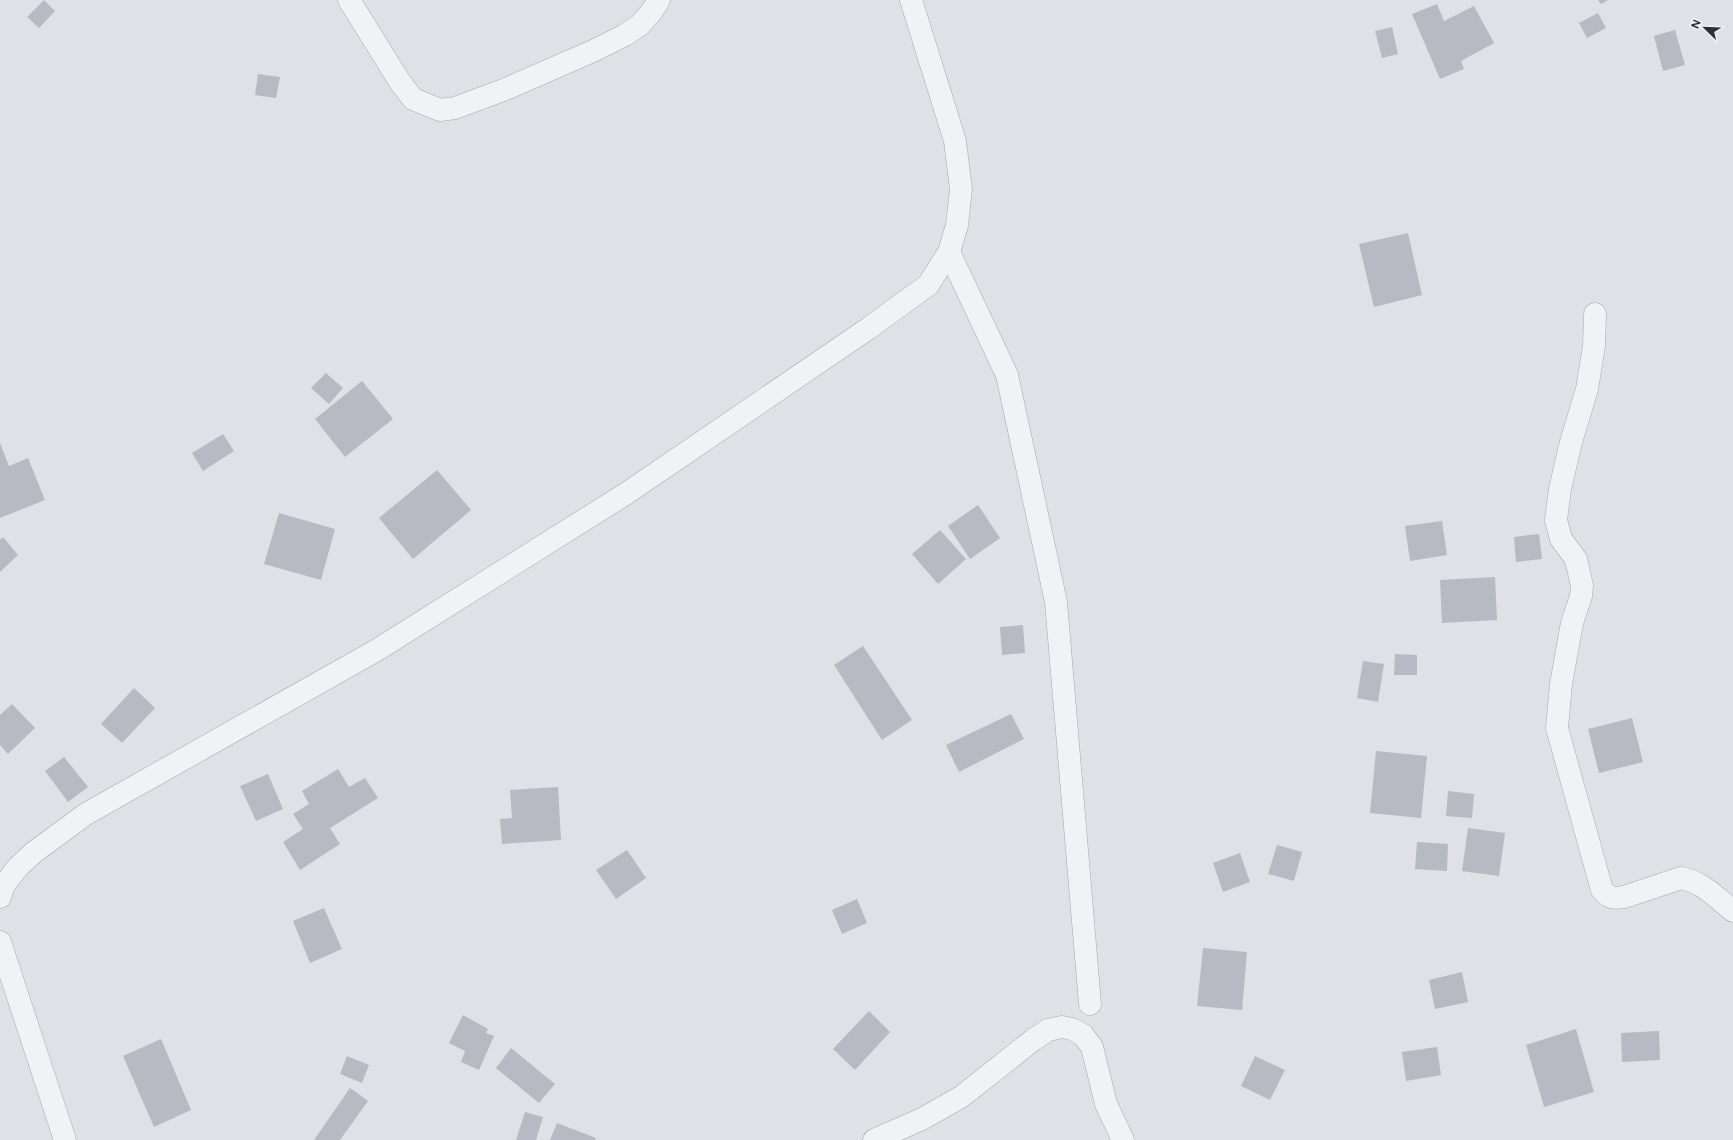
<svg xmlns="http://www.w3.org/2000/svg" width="1733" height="1140" font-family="Figtree,sans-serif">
<rect width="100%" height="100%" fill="#dfe1e6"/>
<!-- building -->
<g fill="#b7bac3">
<path d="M 44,0 L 55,11 L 39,28 L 27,17 Z"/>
<path d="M 1598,0 L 1608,0 L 1601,4 Z"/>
<path d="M 1437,4 L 1444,21 L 1474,6 L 1494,43 L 1461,61 L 1464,69 L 1440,79 L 1412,14 Z"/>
<path d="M 1598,13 L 1606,28 L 1587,38 L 1579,23 Z"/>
<path d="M 1392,27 L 1398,54 L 1382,58 L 1375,31 Z"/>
<path d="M 1675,30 L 1685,65 L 1663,71 L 1654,36 Z"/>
<path d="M 258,74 L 280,77 L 276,98 L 255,95 Z"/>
<path d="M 1408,233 L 1422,295 L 1374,307 L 1359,244 Z"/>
<path d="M 326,373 L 343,388 L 329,404 L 311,388 Z"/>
<path d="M 362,381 L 393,419 L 345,457 L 315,419 Z"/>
<path d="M 223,434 L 234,451 L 203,471 L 192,453 Z"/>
<path d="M 0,443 L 9,466 L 28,458 L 45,500 L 0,518 Z"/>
<path d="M 437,470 L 471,510 L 413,559 L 379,518 Z"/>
<path d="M 978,505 L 1000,538 L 970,559 L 948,526 Z"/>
<path d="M 279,513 L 335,529 L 321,580 L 264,564 Z"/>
<path d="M 1442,521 L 1447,555 L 1410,561 L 1405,526 Z"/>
<path d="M 940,530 L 966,559 L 938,584 L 912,554 Z"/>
<path d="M 1539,534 L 1542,559 L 1516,562 L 1514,537 Z"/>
<path d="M 3,537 L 18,555 L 0,572 L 0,540 Z"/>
<path d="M 1495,577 L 1497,620 L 1442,623 L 1440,580 Z"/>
<path d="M 1023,625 L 1025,653 L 1002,655 L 1000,627 Z"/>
<path d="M 863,646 L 912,720 L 882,740 L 834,665 Z"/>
<path d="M 1395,654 L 1417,655 L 1417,675 L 1394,675 Z"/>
<path d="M 1363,661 L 1384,664 L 1378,702 L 1357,698 Z"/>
<path d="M 134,688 L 155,708 L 122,743 L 101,724 Z"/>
<path d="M 12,704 L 35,728 L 8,754 L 0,745 L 0,715 Z"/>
<path d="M 1011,714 L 1024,739 L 959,772 L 946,745 Z"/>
<path d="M 1632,718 L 1643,762 L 1599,773 L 1588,729 Z"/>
<path d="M 1376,751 L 1427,756 L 1421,818 L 1370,813 Z"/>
<path d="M 64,757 L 88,787 L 68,802 L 45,771 Z"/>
<path d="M 338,769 L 349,787 L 365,778 L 378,798 L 330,828 L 340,844 L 300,870 L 283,842 L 303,829 L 293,814 L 309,804 L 302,791 Z"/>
<path d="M 268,774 L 283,809 L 256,821 L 240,786 Z"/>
<path d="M 558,787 L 561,840 L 502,844 L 500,819 L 512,818 L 510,790 Z"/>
<path d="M 1448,791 L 1474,794 L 1472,818 L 1446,816 Z"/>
<path d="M 1468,828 L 1505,833 L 1499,876 L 1462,871 Z"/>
<path d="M 1417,842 L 1448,844 L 1447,871 L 1415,869 Z"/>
<path d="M 1277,845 L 1302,852 L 1294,881 L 1268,874 Z"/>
<path d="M 627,850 L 646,878 L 616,899 L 596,870 Z"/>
<path d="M 1240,853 L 1250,882 L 1223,892 L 1213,863 Z"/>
<path d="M 857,899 L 867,923 L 842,934 L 832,910 Z"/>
<path d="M 324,908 L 342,949 L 310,963 L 293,921 Z"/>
<path d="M 1203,948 L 1247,952 L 1242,1010 L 1197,1006 Z"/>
<path d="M 1462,972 L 1468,1002 L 1435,1009 L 1429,980 Z"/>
<path d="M 869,1011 L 890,1032 L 855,1070 L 833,1049 Z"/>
<path d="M 463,1015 L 488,1029 L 486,1033 L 494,1036 L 479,1070 L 461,1062 L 465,1051 L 449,1043 Z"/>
<path d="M 1576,1029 L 1594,1092 L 1544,1107 L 1526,1045 Z"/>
<path d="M 1659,1031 L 1660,1060 L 1622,1062 L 1621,1033 Z"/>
<path d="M 161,1039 L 191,1110 L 154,1127 L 123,1056 Z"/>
<path d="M 1437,1047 L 1441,1075 L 1406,1081 L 1402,1052 Z"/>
<path d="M 511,1048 L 555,1084 L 539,1103 L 496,1068 Z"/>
<path d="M 347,1056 L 369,1065 L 362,1083 L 340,1074 Z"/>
<path d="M 1255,1056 L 1285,1070 L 1270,1100 L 1241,1086 Z"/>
<path d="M 350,1088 L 368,1101 L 340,1140 L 314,1140 Z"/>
<path d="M 525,1112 L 543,1117 L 536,1140 L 516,1140 Z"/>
<path d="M 557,1123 L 596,1138 L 595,1140 L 550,1140 Z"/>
</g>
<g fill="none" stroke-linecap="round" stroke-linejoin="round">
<!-- minor casing -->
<g stroke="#a5a8b0" stroke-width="23">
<g id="minor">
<path d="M 349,0 L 400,82 L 413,99 L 440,110 L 455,108 L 506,89 L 593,51 L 625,35 L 640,25 L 652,11 L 659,0"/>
<path d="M 949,252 L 1007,375 L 1056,602 L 1090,1004"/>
<path d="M 1595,314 L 1594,346 L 1587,389 L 1571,442 L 1560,489 L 1556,520 L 1561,539 L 1576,559 L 1582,586 L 1581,596 L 1572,623 L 1561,684 L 1557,728 L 1602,890 C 1609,898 1613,899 1624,897 L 1681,878 C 1701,881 1717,898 1733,911"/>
<path d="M 0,897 L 4,885 L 18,867 L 33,853 L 86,814 L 377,650 L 627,493 L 869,328 L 928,285 L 949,252 L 957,225 L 961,189 L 955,141 L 911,0"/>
<path d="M 0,942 L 65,1140"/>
<path d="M 874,1140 L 922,1119 L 961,1097 L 1033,1040 L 1048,1030 L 1062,1027 L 1072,1029 L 1083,1035 L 1092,1047 L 1106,1104 L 1123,1140"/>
</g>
</g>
<!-- minor -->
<use href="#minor" stroke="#f1f2f5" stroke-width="22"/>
</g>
<!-- north arrow -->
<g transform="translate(1705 28) rotate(293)" stroke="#eef0f4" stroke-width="3" paint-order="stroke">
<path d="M0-3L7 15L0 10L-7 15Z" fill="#2a2f3c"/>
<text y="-6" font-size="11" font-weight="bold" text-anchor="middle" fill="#2a2f3c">N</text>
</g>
</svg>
